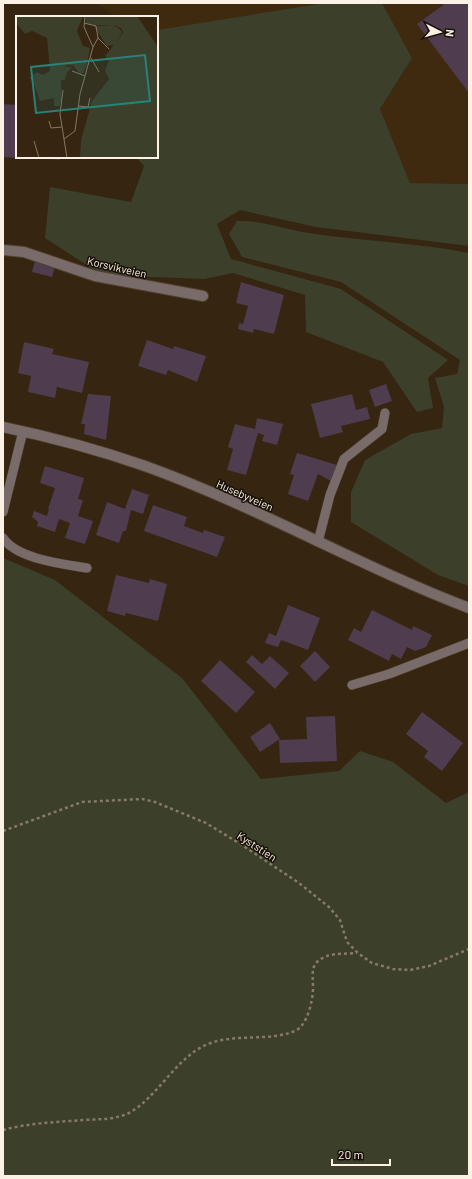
<svg xmlns="http://www.w3.org/2000/svg" width="472" height="1179" font-family="Barlow,sans-serif">
<rect width="100%" height="100%" fill="#352511"/>
<!-- built -->
<g fill="#3f2a10">
<path d="M 96,3 L 324,3 L 157,30 L 157,17 L 117,17 Z"/>
<path d="M 382,3 L 469,3 L 469,184 L 410,183 L 380,109 L 412,58 Z"/>
</g>
<!-- green -->
<g fill="#3c3f29">
<path d="M 324,3 L 382,3 L 412,58 L 380,109 L 410,183 L 469,184 L 469,246 L 316,227 L 240,210 L 217,224 L 231,259 L 341,289 L 448,360 L 428,378 L 433,408 L 417,412 L 383,362 L 306,332 L 305,295 L 233,273 L 204,279 L 102,275 L 45,238 L 50,187 L 131,202 L 144,166 L 136,157 L 157,157 L 157,30 Z"/>
<path d="M 237,221 C 264,220 289,231 315,234 C 366,241 418,243 469,253 L 469,586 L 438,575 L 351,522 L 351,492 L 365,460 L 411,434 L 442,428 L 444,407 L 435,378 L 457,374 L 460,360 L 341,282 L 242,257 L 229,234 Z"/>
<path d="M 3,558 L 55,580 L 182,678 L 261,779 L 339,771 L 360,751 L 393,762 L 446,803 L 469,792 L 469,1176 L 3,1176 Z"/>
</g>
<!-- building -->
<g fill="#4f3c4f">
<path d="M 446,3 L 469,3 L 469,93 L 417,24 Z"/>
<path d="M 3,104 L 17,105 L 17,158 L 3,157 Z"/>
<path d="M 26,157 L 60,157 L 60,160 Z"/>
<path d="M 35,261 L 55,266 L 52,277 L 32,272 Z"/>
<path d="M 241,282 L 284,295 L 274,334 L 254,329 L 253,333 L 238,329 L 239,323 L 243,324 L 248,306 L 236,303 Z"/>
<path d="M 147,340 L 173,349 L 174,346 L 206,356 L 197,382 L 168,370 L 166,375 L 138,366 Z"/>
<path d="M 24,342 L 54,349 L 52,354 L 89,362 L 82,393 L 57,387 L 55,398 L 28,392 L 31,376 L 18,373 Z"/>
<path d="M 386,384 L 392,401 L 375,407 L 369,390 Z"/>
<path d="M 88,394 L 111,396 L 106,440 L 84,434 L 85,424 L 81,424 Z"/>
<path d="M 352,394 L 356,410 L 367,407 L 370,419 L 341,426 L 343,432 L 320,438 L 311,404 Z"/>
<path d="M 257,418 L 283,424 L 277,445 L 262,441 L 264,435 L 258,433 L 246,475 L 227,470 L 233,449 L 228,447 L 235,424 L 255,429 Z"/>
<path d="M 297,453 L 337,465 L 331,481 L 318,474 L 308,501 L 288,494 L 294,475 L 290,474 Z"/>
<path d="M 45,466 L 84,478 L 78,499 L 83,500 L 78,516 L 93,521 L 85,544 L 65,538 L 70,523 L 59,519 L 55,532 L 37,526 L 38,522 L 32,517 L 34,511 L 47,516 L 49,509 L 48,509 L 55,488 L 40,483 Z"/>
<path d="M 132,489 L 149,495 L 143,514 L 131,510 L 126,531 L 123,531 L 119,543 L 96,535 L 107,502 L 125,509 Z"/>
<path d="M 153,505 L 187,517 L 184,526 L 203,533 L 204,530 L 225,537 L 217,557 L 144,531 Z"/>
<path d="M 116,575 L 149,583 L 150,579 L 167,584 L 158,621 L 126,613 L 125,616 L 107,611 Z"/>
<path d="M 288,605 L 320,618 L 308,650 L 281,640 L 278,647 L 265,643 L 269,633 L 276,636 Z"/>
<path d="M 372,610 L 412,630 L 413,626 L 432,635 L 426,647 L 415,651 L 407,647 L 401,659 L 392,654 L 389,661 L 348,640 L 354,628 L 361,632 Z"/>
<path d="M 315,651 L 330,667 L 315,682 L 300,666 Z"/>
<path d="M 252,655 L 262,664 L 270,656 L 289,673 L 275,689 L 246,662 Z"/>
<path d="M 220,660 L 255,692 L 236,713 L 201,681 Z"/>
<path d="M 422,712 L 463,743 L 442,771 L 424,757 L 428,751 L 406,734 Z"/>
<path d="M 335,716 L 337,761 L 280,763 L 279,740 L 307,739 L 306,717 Z"/>
<path d="M 270,723 L 280,739 L 260,752 L 250,737 Z"/>
</g>
<g fill="none" stroke-linecap="round" stroke-linejoin="round">
<!-- service casing -->
<g stroke="#51422f" stroke-width="10">
<g id="service">
<path d="M 3,512 L 23,431"/>
<path d="M 3,538 C 17,559 63,564 87,568"/>
<path d="M 318,542 L 330,495 L 344,459 L 382,429 L 385,413"/>
<path d="M 352,685 L 389,674 L 469,643"/>
</g>
</g>
<!-- minor casing -->
<g stroke="#51422f" stroke-width="12">
<g id="minor">
<path d="M 3,250 L 24,252 L 95,276 L 203,296"/>
<path d="M 3,427 C 51,437 99,450 145,466 C 256,506 359,566 469,608"/>
</g>
</g>
<!-- path -->
<g stroke="#877a69" stroke-width="2.5" stroke-dasharray="3 3" stroke-linecap="butt">
<path d="M 3,831 L 82,802 L 142,799 L 155,802 L 206,823 L 242,845 L 299,883 L 329,907 L 340,920 L 347,942 L 358,953 L 372,963 L 393,969 L 410,970 L 429,966 L 469,949"/>
<path d="M 3,1130 C 28,1123 58,1122 84,1120 C 100,1119 114,1120 129,1113 C 158,1097 176,1057 208,1044 C 236,1033 267,1042 295,1031 C 307,1026 313,1001 313,988 C 313,973 309,963 327,956 C 335,953 348,954 357,953"/>
</g>
<!-- service -->
<use href="#service" stroke="#7a6b6b" stroke-width="9"/>
<!-- minor -->
<use href="#minor" stroke="#7a6b6b" stroke-width="10"/>
</g>
<g text-anchor="middle" dominant-baseline="central" stroke-width="3" stroke-linejoin="round" paint-order="stroke">
<!-- street labels -->
<g font-size="11" fill="#fcf1e5" stroke="#171008">
<text transform="translate(117 267) rotate(13)">Korsvikveien</text>
<text transform="translate(245 495) rotate(24)">Husebyveien</text>
<text transform="translate(257 846) rotate(33)">Kyststien</text>
</g>
</g>
<!-- overview -->
<g transform="translate(16 16)">
<rect width="142" height="142" fill="#352511"/>
<path d="M 0,0 L 48,0 L 51,8 L 48,0 L 67,0 L 61,15 L 67,30 L 74,32 L 71,48 L 67,57 L 64,58 L 57,49 L 50,49 L 46,57 L 50,50 L 56,52 L 51,56 L 49,64 L 45,64 L 46,84 L 43,90 L 38,90 L 38,82 L 24,85 L 17,65 L 13,62 L 21,56 L 27,59 L 34,55 L 31,22 L 16,15 L 9,18 L 0,7 ZM 70,0 L 121,0 L 142,31 L 142,142 L 64,142 L 65,124 L 76,85 L 93,63 L 89,54 L 93,45 L 89,40 L 107,17 L 105,12 L 97,9 L 73,9 L 70,6 ZM 97,9 L 104,13 L 106,17 L 98,29 L 91,30 L 78,10 Z" fill="#3c3f29"/>
<path fill="none" stroke="#857766" stroke-width="1" d="M 69,0 L 68,11 L 77,31M 68,7 L 80,10 L 82,22 L 93,33M 75,42 L 83,56M 56,55 L 69,60M 47,74 L 44,98 L 51,142M 62,90 L 72,91 L 74,82M 33,105 L 35,112 L 46,111M 48,123 L 59,115 L 64,78 L 77,31 L 82,22M 18,125 L 23,142"/>
<path fill="#27827a" fill-opacity="0.15" stroke="#27827a" stroke-width="2" d="M 129,39 L 134,85 L 20,97 L 15,51 Z"/>
<rect width="142" height="142" fill="none" stroke="#fcf1e5" stroke-width="2"/>
</g>
<!-- border -->
<rect width="472" height="1179" fill="none" stroke="#fcf1e5" stroke-width="8"/>
<!-- north arrow -->
<g transform="translate(440 32) rotate(96)" stroke="#171008" stroke-width="3" paint-order="stroke">
<path d="M0-3L7 15L0 10L-7 15Z" fill="#fcf1e5"/>
<text y="-6" font-size="11" font-weight="bold" text-anchor="middle" fill="#fcf1e5">N</text>
</g>
<!-- scale -->
<path d="M332 1159v6h58v-6" fill="none" stroke="#fcf1e5" stroke-width="2"/>
<text x="338" y="1159" font-size="12" fill="#fcf1e5" stroke="#171008" stroke-width="3" paint-order="stroke">20 m</text>
</svg>
